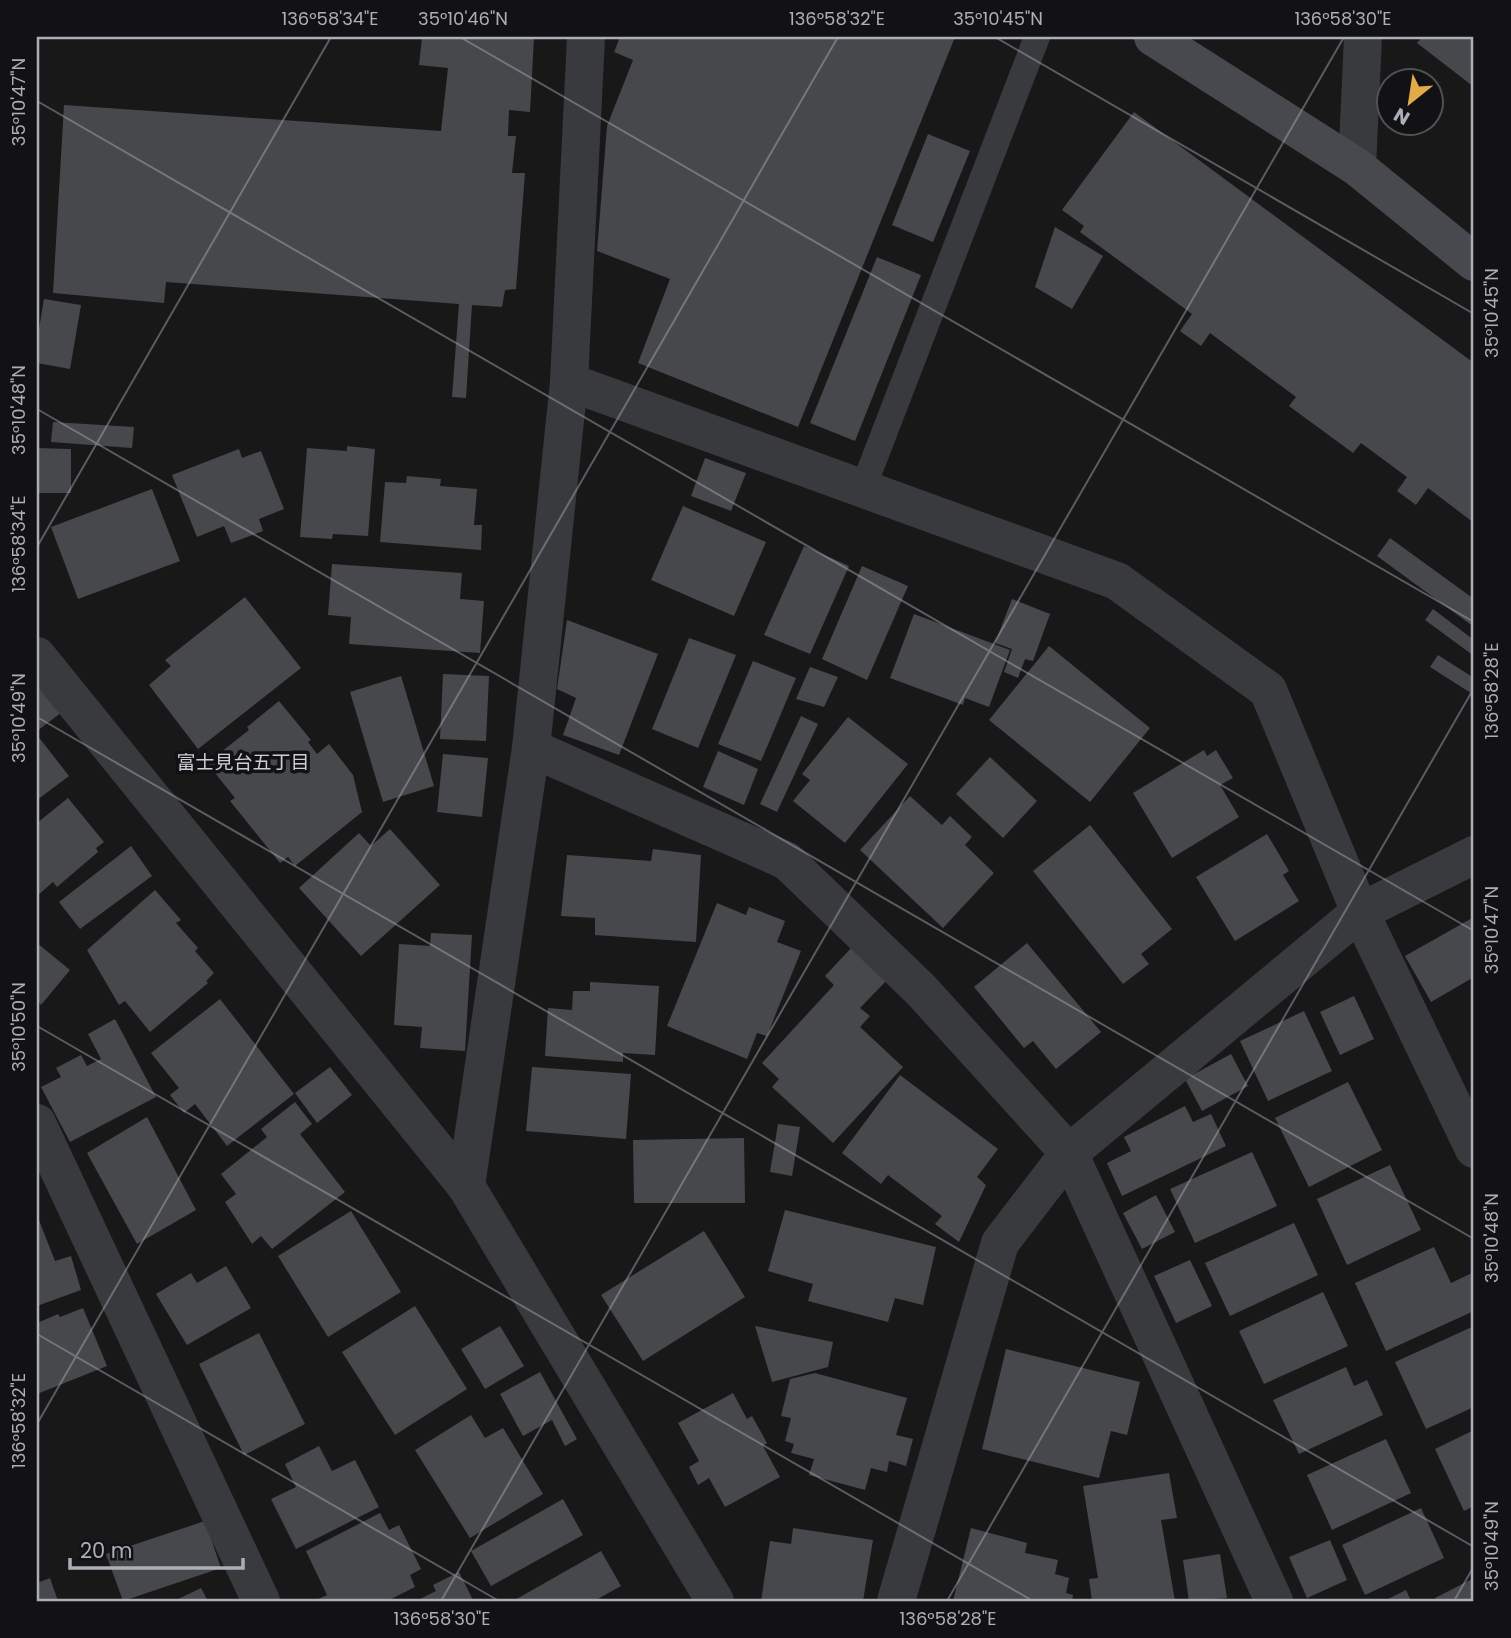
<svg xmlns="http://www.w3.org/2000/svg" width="1511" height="1638" font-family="Poppins,'Noto Sans JP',sans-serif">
<rect width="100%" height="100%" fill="#181819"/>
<!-- building -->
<g fill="#47484c">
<path d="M 422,37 L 534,37 L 530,112 L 509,110 L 508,136 L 516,136 L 512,173 L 525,173 L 516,289 L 505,290 L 502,307 L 472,305 L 466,398 L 452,397 L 459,304 L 166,282 L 164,303 L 53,293 L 64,105 L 441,131 L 448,68 L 419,65 Z"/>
<path d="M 620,37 L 955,37 L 798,427 L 638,363 L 670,279 L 597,251 L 607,126 L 633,60 L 614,52 Z"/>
<path d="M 1422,37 L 1474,37 L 1474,87 L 1417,43 Z"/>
<path d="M 1134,112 L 1474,363 L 1474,523 L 1428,488 L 1416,505 L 1397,491 L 1407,477 L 1361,443 L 1353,453 L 1289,406 L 1296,397 L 1210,333 L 1201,346 L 1180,331 L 1192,314 L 1080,232 L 1084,226 L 1062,210 Z"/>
<path d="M 928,134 L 970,151 L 933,242 L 892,225 Z"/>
<path d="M 1055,227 L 1103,256 L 1072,309 L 1035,287 Z"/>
<path d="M 877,257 L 921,275 L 855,441 L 810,423 Z"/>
<path d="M 44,299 L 81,305 L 70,369 L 37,363 L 37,341 Z"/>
<path d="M 53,422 L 134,427 L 132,448 L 51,442 Z"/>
<path d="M 347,446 L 375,449 L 368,536 L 333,534 L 332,539 L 300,537 L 307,448 L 347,451 Z"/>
<path d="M 37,448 L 71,449 L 71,493 L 37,493 Z"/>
<path d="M 239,449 L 242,458 L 261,451 L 284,509 L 259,519 L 263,531 L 231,543 L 224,526 L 197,537 L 172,475 Z"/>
<path d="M 705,458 L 746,473 L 731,511 L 691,496 Z"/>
<path d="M 407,476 L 441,479 L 440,486 L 477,489 L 474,525 L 482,525 L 481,550 L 380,542 L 385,482 L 406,483 Z"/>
<path d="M 152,489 L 180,561 L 78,599 L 51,527 Z"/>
<path d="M 683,506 L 766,542 L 734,616 L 651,580 Z"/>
<path d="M 1390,538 L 1474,599 L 1474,627 L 1377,556 Z"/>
<path d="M 804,546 L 849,566 L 810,654 L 764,635 Z"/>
<path d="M 332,564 L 462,573 L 460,599 L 484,601 L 480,653 L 349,644 L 351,617 L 328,615 Z"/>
<path d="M 862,566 L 908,586 L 867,680 L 822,659 Z"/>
<path d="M 245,597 L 301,668 L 198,749 L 149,685 L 171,666 L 165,660 Z"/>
<path d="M 1012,599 L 1050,614 L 1033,661 L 1025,659 L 1018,678 L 1004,672 L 1012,649 L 995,643 Z"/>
<path d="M 1433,609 L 1474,640 L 1474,656 L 1425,620 Z"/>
<path d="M 914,614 L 1010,650 L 989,707 L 965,698 L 963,705 L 890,678 Z"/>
<path d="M 567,620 L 658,654 L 619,755 L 563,735 L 576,698 L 557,689 Z"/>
<path d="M 689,638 L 736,655 L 698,748 L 652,729 Z"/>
<path d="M 1049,646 L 1150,728 L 1090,802 L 989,720 Z"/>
<path d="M 1438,655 L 1474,678 L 1474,695 L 1430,667 Z"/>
<path d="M 753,661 L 796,678 L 761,761 L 718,744 Z"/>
<path d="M 810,667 L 838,677 L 824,707 L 796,699 Z"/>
<path d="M 443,674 L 489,676 L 486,741 L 440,739 Z"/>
<path d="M 401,676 L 434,786 L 383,802 L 350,692 Z"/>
<path d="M 37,680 L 62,712 L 37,731 Z"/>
<path d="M 279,701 L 311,740 L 308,742 L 317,754 L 329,744 L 353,775 L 362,812 L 295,866 L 288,857 L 280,863 L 230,801 L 235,798 L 207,763 L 249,730 L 247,727 Z"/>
<path d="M 801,716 L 818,724 L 777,812 L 760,804 Z"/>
<path d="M 848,717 L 908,764 L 845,843 L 793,801 L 810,780 L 802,774 Z"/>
<path d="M 37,735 L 69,776 L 37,800 Z"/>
<path d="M 1204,750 L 1207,756 L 1216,750 L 1233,778 L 1220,785 L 1239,817 L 1172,858 L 1133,793 Z"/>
<path d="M 718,751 L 758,769 L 744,805 L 703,787 Z"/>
<path d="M 443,754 L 488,758 L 482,817 L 437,812 Z"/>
<path d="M 990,757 L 1037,801 L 1003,838 L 956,794 Z"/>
<path d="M 910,796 L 942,825 L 950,816 L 972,837 L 965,845 L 994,873 L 943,928 L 860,850 Z"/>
<path d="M 68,798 L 104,842 L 96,848 L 98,852 L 57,887 L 53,882 L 37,896 L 37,823 Z"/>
<path d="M 1090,825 L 1172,929 L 1141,954 L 1149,964 L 1123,984 L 1033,871 Z"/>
<path d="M 390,829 L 440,885 L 361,956 L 299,888 L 359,833 L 371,846 Z"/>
<path d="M 1267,834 L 1289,871 L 1283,875 L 1299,901 L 1235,941 L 1196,877 Z"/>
<path d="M 131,846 L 152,876 L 80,929 L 59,902 Z"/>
<path d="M 653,849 L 701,855 L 696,942 L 595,935 L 595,918 L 561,916 L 567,855 L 651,861 Z"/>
<path d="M 155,890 L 181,920 L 176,923 L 198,948 L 195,951 L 214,973 L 206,981 L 208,983 L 150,1032 L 125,1001 L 119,1005 L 87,950 Z"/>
<path d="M 717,903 L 746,915 L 749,907 L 785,921 L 777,942 L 801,951 L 767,1036 L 757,1033 L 747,1059 L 667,1026 Z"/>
<path d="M 1474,917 L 1474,977 L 1431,1002 L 1405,956 Z"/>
<path d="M 431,933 L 472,935 L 465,1051 L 420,1048 L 422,1027 L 394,1025 L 399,944 L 430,946 Z"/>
<path d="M 37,943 L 70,970 L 41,1005 L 37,1000 Z"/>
<path d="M 1027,943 L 1101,1032 L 1056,1069 L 1033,1041 L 1024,1048 L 974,987 Z"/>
<path d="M 852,947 L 888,979 L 860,1008 L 870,1016 L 860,1027 L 903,1067 L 833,1143 L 772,1087 L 779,1079 L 762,1063 L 834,985 L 825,976 Z"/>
<path d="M 590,982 L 659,986 L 655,1055 L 623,1053 L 623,1062 L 545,1056 L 548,1008 L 572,1010 L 573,991 L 590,991 Z"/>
<path d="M 1354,996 L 1374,1039 L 1340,1055 L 1320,1012 Z"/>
<path d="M 220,999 L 294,1094 L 227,1146 L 195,1104 L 184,1113 L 170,1095 L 179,1088 L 151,1053 Z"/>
<path d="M 1304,1011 L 1332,1071 L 1268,1101 L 1240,1041 Z"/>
<path d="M 115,1019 L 156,1097 L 70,1142 L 41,1087 L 61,1077 L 56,1068 L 81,1055 L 87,1066 L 101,1059 L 88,1034 Z"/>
<path d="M 1231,1054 L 1248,1086 L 1202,1111 L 1185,1079 Z"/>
<path d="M 330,1067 L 352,1095 L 317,1123 L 295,1093 Z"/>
<path d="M 532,1067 L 631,1074 L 626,1139 L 526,1131 Z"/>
<path d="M 900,1075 L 998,1149 L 977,1177 L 986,1185 L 959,1242 L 935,1224 L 942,1216 L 888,1175 L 881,1184 L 842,1153 Z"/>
<path d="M 1348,1082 L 1382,1150 L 1309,1187 L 1275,1118 Z"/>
<path d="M 295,1102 L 312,1124 L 300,1134 L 345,1192 L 272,1249 L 261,1236 L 252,1244 L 225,1202 L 236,1194 L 221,1174 L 267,1137 L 261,1129 Z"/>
<path d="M 1185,1106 L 1193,1122 L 1211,1114 L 1226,1146 L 1122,1196 L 1107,1163 L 1131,1151 L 1124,1137 Z"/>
<path d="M 147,1117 L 196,1210 L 137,1244 L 87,1153 Z"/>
<path d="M 778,1124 L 800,1127 L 792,1176 L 770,1172 Z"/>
<path d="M 744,1138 L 745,1203 L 634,1203 L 633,1140 Z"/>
<path d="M 1252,1152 L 1277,1206 L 1195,1243 L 1170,1189 Z"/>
<path d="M 1390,1165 L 1421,1230 L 1347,1265 L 1317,1199 Z"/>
<path d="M 1156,1195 L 1175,1232 L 1142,1249 L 1123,1213 Z"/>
<path d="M 785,1210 L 936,1247 L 923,1305 L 895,1298 L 888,1322 L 808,1301 L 813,1284 L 768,1271 Z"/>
<path d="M 351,1211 L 401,1292 L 328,1337 L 278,1256 Z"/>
<path d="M 37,1215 L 55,1261 L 71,1256 L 81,1290 L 37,1306 Z"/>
<path d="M 1294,1223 L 1318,1275 L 1230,1316 L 1205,1263 Z"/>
<path d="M 704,1231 L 745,1297 L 643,1361 L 601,1295 Z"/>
<path d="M 1434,1247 L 1451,1283 L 1474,1272 L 1474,1311 L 1386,1351 L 1355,1283 Z"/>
<path d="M 1190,1260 L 1212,1306 L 1176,1323 L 1154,1276 Z"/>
<path d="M 226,1266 L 251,1308 L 187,1345 L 156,1294 L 191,1273 L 197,1283 Z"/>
<path d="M 1323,1292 L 1348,1346 L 1264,1384 L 1239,1331 Z"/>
<path d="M 415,1306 L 467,1389 L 395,1435 L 342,1352 Z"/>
<path d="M 83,1308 L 107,1366 L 37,1394 L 37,1323 L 58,1314 L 60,1317 Z"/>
<path d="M 500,1326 L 524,1366 L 485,1389 L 461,1349 Z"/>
<path d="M 755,1326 L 833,1342 L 828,1367 L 772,1382 Z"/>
<path d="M 1474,1326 L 1474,1407 L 1426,1429 L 1395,1362 Z"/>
<path d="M 259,1333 L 305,1424 L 244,1455 L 199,1364 Z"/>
<path d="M 1006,1349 L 1140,1382 L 1127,1435 L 1111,1431 L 1099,1478 L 982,1449 Z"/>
<path d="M 1346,1367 L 1354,1386 L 1367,1380 L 1383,1415 L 1299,1454 L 1273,1400 Z"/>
<path d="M 540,1372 L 577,1439 L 565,1446 L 552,1420 L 523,1436 L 500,1394 Z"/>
<path d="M 815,1373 L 907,1398 L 896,1435 L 913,1439 L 906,1466 L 889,1461 L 887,1472 L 871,1468 L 865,1490 L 809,1475 L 814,1459 L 791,1453 L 794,1444 L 785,1441 L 791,1418 L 781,1416 L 790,1379 Z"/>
<path d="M 733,1393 L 747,1419 L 752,1416 L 767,1443 L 763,1446 L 780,1477 L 725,1507 L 709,1478 L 698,1485 L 689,1467 L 699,1461 L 678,1423 Z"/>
<path d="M 471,1415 L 485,1438 L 503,1428 L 543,1494 L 470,1538 L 415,1450 Z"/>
<path d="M 1474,1430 L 1474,1506 L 1464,1511 L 1435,1449 Z"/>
<path d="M 1386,1439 L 1411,1493 L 1332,1530 L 1307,1475 Z"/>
<path d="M 319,1446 L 332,1471 L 355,1460 L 379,1507 L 296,1549 L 271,1499 L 296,1487 L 285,1464 Z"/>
<path d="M 1169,1473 L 1177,1518 L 1161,1520 L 1175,1601 L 1092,1601 L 1089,1579 L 1098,1578 L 1083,1486 Z"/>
<path d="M 563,1499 L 583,1535 L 491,1586 L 471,1551 Z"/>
<path d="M 1421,1508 L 1444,1558 L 1365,1595 L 1342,1545 Z"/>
<path d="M 380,1513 L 389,1530 L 399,1525 L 421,1569 L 410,1575 L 415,1587 L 387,1601 L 314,1601 L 327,1595 L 306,1551 Z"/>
<path d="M 205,1521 L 221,1568 L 123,1601 L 106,1554 Z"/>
<path d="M 793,1528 L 873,1540 L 863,1601 L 761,1601 L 770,1541 L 791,1544 Z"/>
<path d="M 971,1528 L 1027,1543 L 1025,1553 L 1058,1560 L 1055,1574 L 1069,1578 L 1066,1593 L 1073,1595 L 1072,1601 L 953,1601 Z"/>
<path d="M 1330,1540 L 1347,1580 L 1307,1598 L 1289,1557 Z"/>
<path d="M 601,1551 L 621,1586 L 594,1601 L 513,1601 Z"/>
<path d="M 1220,1554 L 1227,1598 L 1189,1601 L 1183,1560 Z"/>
<path d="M 459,1572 L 473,1600 L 416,1601 L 436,1591 L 433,1585 Z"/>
<path d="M 50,1578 L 58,1601 L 37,1601 L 37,1583 Z"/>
<path d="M 1474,1578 L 1474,1601 L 1437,1601 L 1435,1598 Z"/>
<path d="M 201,1588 L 208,1601 L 174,1601 Z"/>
<path d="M 1406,1590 L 1411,1601 L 1384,1601 Z"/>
</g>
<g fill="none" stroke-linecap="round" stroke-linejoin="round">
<!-- lane -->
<path stroke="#393a3e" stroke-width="26" d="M 863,488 L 1037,37"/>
<!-- street -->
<g stroke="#393a3e" stroke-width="38">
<path d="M 1357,167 L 1363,37"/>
<path d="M 569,382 L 1117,581 L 1268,690 L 1360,912 L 1474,1149"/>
<path d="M 37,656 L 466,1186 L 715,1601"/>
<path d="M 531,748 L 787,861 L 921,990 L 1069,1153 L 1274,1601"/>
<path d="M 37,1123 L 261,1601"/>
<path d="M 466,1186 L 531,748 L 569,382 L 586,37"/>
<path d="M 896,1601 L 1000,1243 L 1069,1153 L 1360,912 L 1474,855"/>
</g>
<!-- secondary -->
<path stroke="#47494e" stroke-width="38" d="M 1153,37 L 1357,167 L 1474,262"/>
</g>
<!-- ticks -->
<path fill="none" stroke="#abafb8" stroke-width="2" stroke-opacity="0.45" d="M 460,37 L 1474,622M 995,37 L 1474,314M 37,101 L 1474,931M 37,409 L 1474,1239M 37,547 L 331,37M 37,717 L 1474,1547M 37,1026 L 1033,1601M 37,1334 L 499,1601M 37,1424 L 838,37M 441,1601 L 1344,37M 947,1601 L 1474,688M 1454,1601 L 1474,1566"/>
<g text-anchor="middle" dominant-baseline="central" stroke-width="7" stroke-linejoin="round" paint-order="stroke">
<!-- neighbourhood labels -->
<g font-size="19" fill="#cbced4" stroke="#121214">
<text x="243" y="762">富士見台五丁目</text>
</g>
</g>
<!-- border -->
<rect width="1511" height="1638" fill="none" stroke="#121214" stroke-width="77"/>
<!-- north arrow -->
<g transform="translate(1410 102) rotate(210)"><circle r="33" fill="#121214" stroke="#4f5156" stroke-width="2"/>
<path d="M0-5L12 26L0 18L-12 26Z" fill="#e1ac48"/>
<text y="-10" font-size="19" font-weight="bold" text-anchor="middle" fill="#abafb8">N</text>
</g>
<!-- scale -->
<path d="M70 1558v10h173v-10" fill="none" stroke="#abafb8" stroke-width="3.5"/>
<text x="80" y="1558" font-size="21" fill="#abafb8" stroke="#121214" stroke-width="5" paint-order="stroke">20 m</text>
<rect x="38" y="38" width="1434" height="1562" fill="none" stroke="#abafb8" stroke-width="2.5"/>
<g font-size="18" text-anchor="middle" fill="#abafb8">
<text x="330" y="25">136°58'34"E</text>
<text x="463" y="25">35°10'46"N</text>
<text x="837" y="25">136°58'32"E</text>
<text x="998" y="25">35°10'45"N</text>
<text x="1343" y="25">136°58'30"E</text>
<text transform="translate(19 102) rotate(-90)" y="6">35°10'47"N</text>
<text transform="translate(1492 313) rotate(-90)" y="6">35°10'45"N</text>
<text transform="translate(19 410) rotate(-90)" y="6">35°10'48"N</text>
<text transform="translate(19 544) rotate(-90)" y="6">136°58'34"E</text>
<text transform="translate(1492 691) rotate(-90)" y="6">136°58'28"E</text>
<text transform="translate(19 718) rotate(-90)" y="6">35°10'49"N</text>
<text transform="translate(1492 930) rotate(-90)" y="6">35°10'47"N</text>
<text transform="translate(19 1027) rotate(-90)" y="6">35°10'50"N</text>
<text transform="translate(1492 1238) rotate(-90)" y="6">35°10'48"N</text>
<text transform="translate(19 1421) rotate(-90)" y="6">136°58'32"E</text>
<text transform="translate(1492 1546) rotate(-90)" y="6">35°10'49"N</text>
<text x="442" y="1625">136°58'30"E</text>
<text x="948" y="1625">136°58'28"E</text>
</g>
</svg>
